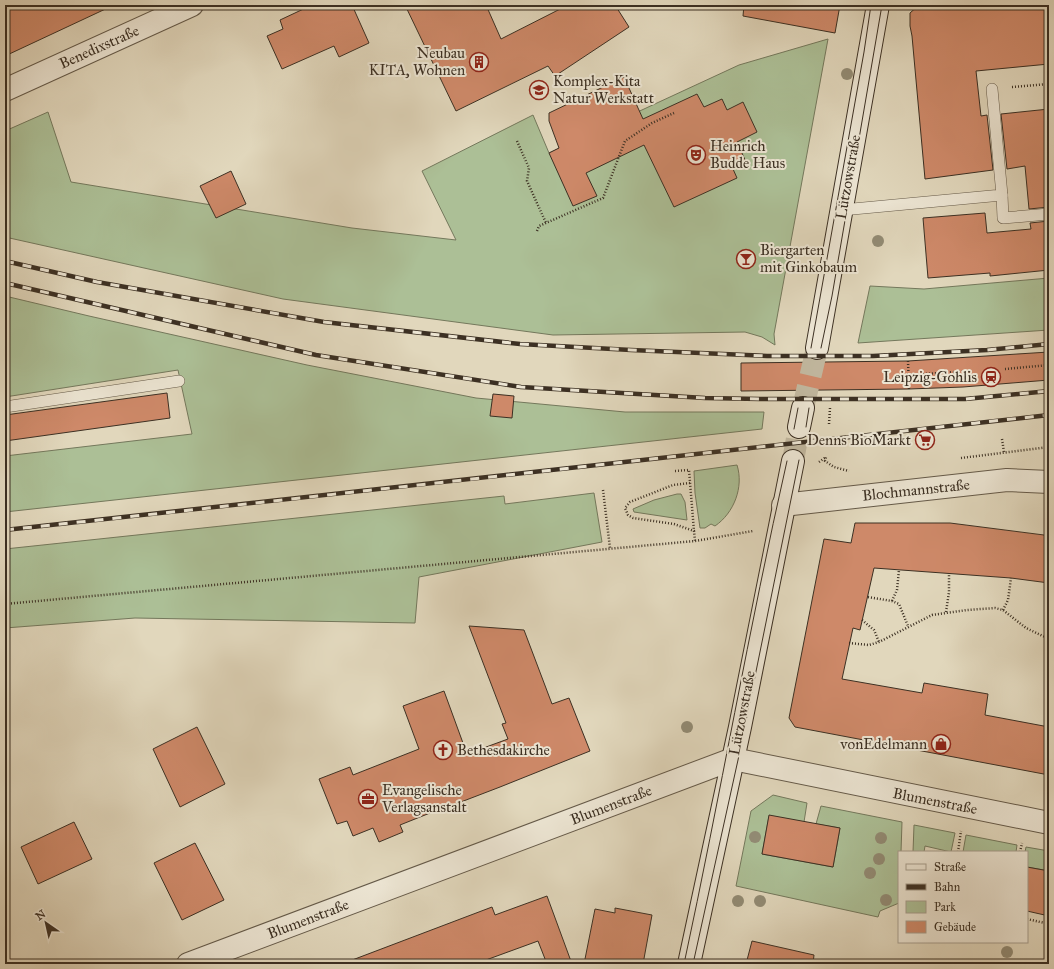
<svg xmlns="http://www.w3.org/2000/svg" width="1054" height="969" font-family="'IM FELL Great Primer',serif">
<rect width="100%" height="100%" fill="#e1d7bc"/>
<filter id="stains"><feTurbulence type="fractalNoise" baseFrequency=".005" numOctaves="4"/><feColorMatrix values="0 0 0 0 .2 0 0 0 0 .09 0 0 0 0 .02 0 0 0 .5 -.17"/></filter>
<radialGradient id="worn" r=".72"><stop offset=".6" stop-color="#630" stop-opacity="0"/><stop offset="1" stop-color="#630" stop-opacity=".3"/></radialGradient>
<!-- green -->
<g fill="#acbf96" stroke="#74785c">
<path d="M 828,39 L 774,334 L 775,345 L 762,337 L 745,332 L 553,335 L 283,299 L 5,237 L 5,131 L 48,112 L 71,182 L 352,228 L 456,240 L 422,171 L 533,115 L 549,153 L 739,65 Z"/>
<path d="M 1049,278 L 1049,330 L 858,343 L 870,286 L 924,289 Z"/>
<path d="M 5,296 L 89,316 L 307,365 L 476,398 L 625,412 L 764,412 L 762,429 L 5,512 L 5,456 L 192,434 L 178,370 L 5,397 Z"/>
<path d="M 737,465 C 744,487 734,513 715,526 L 711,524 L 705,528 L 700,528 L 695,493 L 694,471 Z"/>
<path d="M 594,493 L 602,542 L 419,577 L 415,623 L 135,618 L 5,628 L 5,549 L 504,496 L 505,504 Z"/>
<path d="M 677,494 L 681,494 L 685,502 L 687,520 L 634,512 L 633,509 L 654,500 Z"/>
<path d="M 773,795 L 807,803 L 804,822 L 769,816 L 762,854 L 833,867 L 840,828 L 816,824 L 821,806 L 902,822 L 901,852 L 899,852 L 899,903 L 880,911 L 878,917 L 736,886 L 751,811 Z"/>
<path d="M 914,825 L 955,833 L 951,852 L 925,846 L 924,852 L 913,852 Z"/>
<path d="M 966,835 L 1017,845 L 1016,852 L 963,852 Z"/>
<path d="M 1026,847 L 1049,851 L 1049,871 L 1027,867 L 1027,852 L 1025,852 Z"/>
</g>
<!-- building -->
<g fill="#ce8969" stroke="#3c3023">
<path d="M 5,5 L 114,5 L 5,56 Z"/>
<path d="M 312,5 L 352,5 L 369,43 L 339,57 L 334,46 L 282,69 L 267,36 L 283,29 L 280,20 Z"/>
<path d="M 405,5 L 486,5 L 501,39 L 568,5 L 615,5 L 629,27 L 555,76 L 548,66 L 456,111 Z"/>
<path d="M 744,5 L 840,5 L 835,33 L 743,16 Z"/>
<path d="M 919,5 L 1049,5 L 1049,64 L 976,71 L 981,116 L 987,115 L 993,170 L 925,179 L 912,36 L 910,26 L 910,13 Z"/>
<path d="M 624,77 L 643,119 L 697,94 L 704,107 L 722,99 L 727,110 L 743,102 L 757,132 L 737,142 L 746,162 L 733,169 L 737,178 L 674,207 L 644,145 L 586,173 L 597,196 L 573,206 L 549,153 L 559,148 L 549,121 L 549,113 Z"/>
<path d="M 1049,109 L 1049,207 L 1029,209 L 1025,166 L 1007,169 L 1001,114 Z"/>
<path d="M 231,171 L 246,204 L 216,218 L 200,186 Z"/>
<path d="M 985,213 L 987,233 L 1031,229 L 1030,223 L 1049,221 L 1049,270 L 990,276 L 990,273 L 928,278 L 923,218 Z"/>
<path d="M 1049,352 L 1049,380 L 963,387 L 909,389 L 741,391 L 741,363 L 908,361 Z"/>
<path d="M 167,393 L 170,418 L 5,441 L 5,415 Z"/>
<path d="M 493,394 L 514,396 L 512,418 L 490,416 Z"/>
<path d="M 855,523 L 950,523 L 1044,535 L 1049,544 L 1049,583 L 1011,578 L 874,568 L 860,630 L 853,628 L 842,679 L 922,693 L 924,683 L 988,694 L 985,715 L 1049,727 L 1049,775 L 795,727 L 789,718 L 824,539 L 851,543 Z"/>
<path d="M 469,626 L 524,630 L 552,704 L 569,698 L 590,751 L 500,787 L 440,810 L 440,809 L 400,825 L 403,832 L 379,842 L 373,828 L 353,836 L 347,821 L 337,824 L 319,779 L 350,767 L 353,775 L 419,749 L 403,706 L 444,691 L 467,754 L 508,739 L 502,724 L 506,723 Z"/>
<path d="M 197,727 L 225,784 L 180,807 L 153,749 Z"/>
<path d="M 769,815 L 840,828 L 833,867 L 762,854 Z"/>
<path d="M 74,822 L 92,859 L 38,884 L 21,847 Z"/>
<path d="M 195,843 L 224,900 L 182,920 L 154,863 Z"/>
<path d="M 1027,867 L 1049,871 L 1049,916 L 1027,911 Z"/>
<path d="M 547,896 L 572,964 L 547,964 L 538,941 L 475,964 L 347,964 L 347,962 L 492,907 L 495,915 Z"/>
<path d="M 615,908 L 652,915 L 643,964 L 584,964 L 595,909 L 615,913 Z"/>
<path d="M 752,941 L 814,955 L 813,964 L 746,964 Z"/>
</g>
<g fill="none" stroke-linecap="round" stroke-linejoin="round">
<!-- secondary-tunnel -->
<g stroke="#c0b69d" stroke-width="22" stroke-dasharray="22 11" stroke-linecap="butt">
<path d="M 803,408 L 817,348"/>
<path d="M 793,461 L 799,427"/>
</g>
<!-- service casing -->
<g stroke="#655a49" stroke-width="12">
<g id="service">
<path d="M 1002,195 L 1003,218 L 1049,214"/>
<path d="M 842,210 L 1002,195 L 992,89"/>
<path d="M 5,407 L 179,381"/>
</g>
</g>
<!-- minor casing -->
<g stroke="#655a49" stroke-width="24">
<g id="minor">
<path d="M 5,90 L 192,5"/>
<path d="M 783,505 L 1007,480 L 1049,482"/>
<path d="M 188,964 L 733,759 L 1049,823"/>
</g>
</g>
<!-- secondary casing -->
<g stroke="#3c3023" stroke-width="24">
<g id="secondary">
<path d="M 817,348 L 878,5"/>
<path d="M 799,427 L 803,408"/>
<path d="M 689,964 L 740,727 L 793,461"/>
</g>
</g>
<!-- path -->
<g stroke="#3c3023" stroke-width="2.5" stroke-dasharray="1 2" stroke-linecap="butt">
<path d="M 1012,87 L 1049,84"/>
<path d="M 517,141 L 529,168 L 527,181 L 546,223"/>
<path d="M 537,231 L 539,226 L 603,198 L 625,141 L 652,123 L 674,113"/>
<path d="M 908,361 L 909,389"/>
<path d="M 1005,369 L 1049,365"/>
<path d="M 908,375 L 971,371"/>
<path d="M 829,424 L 830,408"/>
<path d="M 1002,439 L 1004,452"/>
<path d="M 961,458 L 1049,447"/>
<path d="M 819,462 L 826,457 L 825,461 L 834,467 L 849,471"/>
<path d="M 675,471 L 689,470 L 694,531"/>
<path d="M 690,483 L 673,485 L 630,502 L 625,508 L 628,515 L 633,518 L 674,524 L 694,531 L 695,541"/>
<path d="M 603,490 L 610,548"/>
<path d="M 868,597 L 892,601 L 899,604 L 908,626"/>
<path d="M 892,601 L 897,590 L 899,570"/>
<path d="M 5,604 L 695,541 L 753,531"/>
<path d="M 1003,610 L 1008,600 L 1011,578"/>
<path d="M 946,612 L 949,592 L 949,573"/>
<path d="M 862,620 L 874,630 L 879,642"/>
<path d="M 849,643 L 869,645 L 879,642 L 932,615 L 967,610 L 995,608 L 1003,610 L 1026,628 L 1049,639"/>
<path d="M 958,852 L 961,831"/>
<path d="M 1020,852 L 1022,843"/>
<path d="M 1027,919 L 1049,924"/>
</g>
<!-- service -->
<use href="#service" stroke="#ece5d3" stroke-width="11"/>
<!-- minor -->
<use href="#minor" stroke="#ece5d3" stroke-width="22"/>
<!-- secondary -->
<use href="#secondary" stroke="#ece5d3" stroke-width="22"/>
<!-- tram -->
<g stroke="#3c3023" stroke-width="1">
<path d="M 811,348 L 864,52 L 871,5"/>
<path d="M 821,348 L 832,296 L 882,5"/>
<path d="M 806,427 L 809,408"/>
<path d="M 794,429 L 798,408"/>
<path d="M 684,964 C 720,797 749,628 787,461"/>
<path d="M 693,964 L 738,760 L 799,460"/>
</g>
<!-- rail casing -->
<g stroke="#3c3023" stroke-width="4.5">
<g id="rail">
<path d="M 5,261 L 97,282 L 324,322 L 520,344 L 631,350 L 767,356 L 873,356 L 987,350 L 1049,344"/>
<path d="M 5,283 L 316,355 L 521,387 L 705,398 L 760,399 L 965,399 L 1049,391"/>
<path d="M 5,530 C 353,493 701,453 1049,415"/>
</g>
</g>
<!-- rail -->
<use href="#rail" stroke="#ece5d3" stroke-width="3" stroke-dasharray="9" stroke-linecap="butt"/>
</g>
<!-- trees -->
<g fill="#928b74">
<circle cx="847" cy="74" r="6"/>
<circle cx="878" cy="241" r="6"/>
<circle cx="687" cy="727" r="6"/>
<circle cx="755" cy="837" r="6"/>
<circle cx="881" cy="838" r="6"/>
<circle cx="879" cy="859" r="6"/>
<circle cx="870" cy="873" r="6"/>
<circle cx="886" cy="900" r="6"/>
<circle cx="738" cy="901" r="6"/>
<circle cx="760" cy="901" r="6"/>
<circle cx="1007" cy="952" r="6"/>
</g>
<!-- icons -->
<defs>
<g id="building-ring" transform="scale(1)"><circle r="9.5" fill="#ece5d3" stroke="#8f2418" stroke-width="1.5"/><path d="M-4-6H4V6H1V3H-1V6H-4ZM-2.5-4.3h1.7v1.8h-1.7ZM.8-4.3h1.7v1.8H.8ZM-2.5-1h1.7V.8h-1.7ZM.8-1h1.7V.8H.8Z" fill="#8f2418"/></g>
<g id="school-ring" transform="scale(1)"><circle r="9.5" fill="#ece5d3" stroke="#8f2418" stroke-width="1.5"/><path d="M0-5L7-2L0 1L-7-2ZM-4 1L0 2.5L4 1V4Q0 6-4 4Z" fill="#8f2418"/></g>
<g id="theatre-ring" transform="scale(1)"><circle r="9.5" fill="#ece5d3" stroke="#8f2418" stroke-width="1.5"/><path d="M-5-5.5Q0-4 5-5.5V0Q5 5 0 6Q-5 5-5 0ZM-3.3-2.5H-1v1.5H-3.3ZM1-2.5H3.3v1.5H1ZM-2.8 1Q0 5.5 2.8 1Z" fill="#8f2418"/></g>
<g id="bar-ring" transform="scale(1)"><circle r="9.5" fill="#ece5d3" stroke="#8f2418" stroke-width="1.5"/><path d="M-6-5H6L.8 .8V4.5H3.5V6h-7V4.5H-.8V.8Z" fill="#8f2418"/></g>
<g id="station-ring" transform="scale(1)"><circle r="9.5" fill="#ece5d3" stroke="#8f2418" stroke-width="1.5"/><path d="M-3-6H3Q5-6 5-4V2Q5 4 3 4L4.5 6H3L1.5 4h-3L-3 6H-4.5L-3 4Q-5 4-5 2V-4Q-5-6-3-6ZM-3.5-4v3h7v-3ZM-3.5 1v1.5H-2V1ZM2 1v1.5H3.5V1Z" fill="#8f2418"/></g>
<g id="supermarket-ring" transform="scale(1)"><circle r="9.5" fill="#ece5d3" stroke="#8f2418" stroke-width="1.5"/><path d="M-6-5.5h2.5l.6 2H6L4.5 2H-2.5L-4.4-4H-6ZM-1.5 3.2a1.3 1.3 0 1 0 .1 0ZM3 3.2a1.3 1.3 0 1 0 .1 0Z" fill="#8f2418"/></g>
<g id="shop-ring" transform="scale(1)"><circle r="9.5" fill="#ece5d3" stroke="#8f2418" stroke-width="1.5"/><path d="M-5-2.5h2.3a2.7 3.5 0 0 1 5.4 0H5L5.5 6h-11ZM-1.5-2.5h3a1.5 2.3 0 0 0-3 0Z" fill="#8f2418"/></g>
<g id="church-ring" transform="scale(1)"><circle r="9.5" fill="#ece5d3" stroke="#8f2418" stroke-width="1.5"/><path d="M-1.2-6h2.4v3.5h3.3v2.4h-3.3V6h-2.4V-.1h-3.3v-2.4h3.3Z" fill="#8f2418"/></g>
<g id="office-ring" transform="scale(1)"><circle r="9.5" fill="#ece5d3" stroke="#8f2418" stroke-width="1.5"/><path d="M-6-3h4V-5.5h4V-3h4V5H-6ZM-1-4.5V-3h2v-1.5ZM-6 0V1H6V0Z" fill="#8f2418"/></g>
</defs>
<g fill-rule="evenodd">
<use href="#building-ring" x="479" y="62"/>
<use href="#school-ring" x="539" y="90"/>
<use href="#theatre-ring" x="696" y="155"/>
<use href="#bar-ring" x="746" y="259"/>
<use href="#station-ring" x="991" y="377"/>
<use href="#supermarket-ring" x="925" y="440"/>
<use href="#shop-ring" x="941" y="744"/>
<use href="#church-ring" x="443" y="750"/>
<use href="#office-ring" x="368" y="799"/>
</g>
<g text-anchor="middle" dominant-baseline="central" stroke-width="4" stroke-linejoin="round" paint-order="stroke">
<!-- street labels -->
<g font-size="15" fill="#3c3023" stroke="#ece5d3">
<text transform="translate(99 47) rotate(-24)">Benedixstraße</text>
<text transform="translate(848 177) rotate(-80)">Lützowstraße</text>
<text transform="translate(916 490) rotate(-6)">Blochmannstraße</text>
<text transform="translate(742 713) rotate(-79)">Lützowstraße</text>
<text transform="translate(935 801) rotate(11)">Blumenstraße</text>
<text transform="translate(611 805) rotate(-21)">Blumenstraße</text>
<text transform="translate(308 919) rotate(-21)">Blumenstraße</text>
</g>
<!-- poi labels -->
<g font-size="15" fill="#3c3023" stroke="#ece5d3" text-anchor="start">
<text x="465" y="53" text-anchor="end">Neubau<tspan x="465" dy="17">KITA, Wohnen</tspan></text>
<text x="553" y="81">Komplex-Kita<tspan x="553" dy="17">Natur Werkstatt</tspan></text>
<text x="710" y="146">Heinrich<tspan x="710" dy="17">Budde Haus</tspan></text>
<text x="760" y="250">Biergarten<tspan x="760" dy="17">mit Ginkobaum</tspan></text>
<text x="977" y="377" text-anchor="end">Leipzig-Gohlis</text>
<text x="911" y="440" text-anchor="end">Denns BioMarkt</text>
<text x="927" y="744" text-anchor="end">vonEdelmann</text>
<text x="457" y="750">Bethesdakirche</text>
<text x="382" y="790">Evangelische<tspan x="382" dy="17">Verlagsanstalt</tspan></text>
</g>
</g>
<!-- margin -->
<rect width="1054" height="969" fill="none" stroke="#e1d7bc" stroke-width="20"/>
<rect x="6" y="6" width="1042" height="957" fill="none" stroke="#3c3023" stroke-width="2"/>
<rect x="10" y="10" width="1034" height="949" fill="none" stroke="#3c3023"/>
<!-- legend -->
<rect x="898" y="851" width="130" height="92" fill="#ece5d3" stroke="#a69d8d"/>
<rect x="906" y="864" width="20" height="6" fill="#ece5d3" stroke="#a69d8d"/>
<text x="934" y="871" font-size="12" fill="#3c3023">Straße</text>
<rect x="906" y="884" width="20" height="6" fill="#3c3023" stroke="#a69d8d"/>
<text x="934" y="891" font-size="12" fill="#3c3023">Bahn</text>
<rect x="906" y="901" width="20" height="12" fill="#acbf96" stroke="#a69d8d"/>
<text x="934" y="911" font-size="12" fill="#3c3023">Park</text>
<rect x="906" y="921" width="20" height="12" fill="#ce8969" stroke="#a69d8d"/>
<text x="934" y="931" font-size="12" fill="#3c3023">Gebäude</text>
<!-- north arrow -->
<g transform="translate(46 923) rotate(326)" stroke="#ece5d3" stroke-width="3" paint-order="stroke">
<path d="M0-3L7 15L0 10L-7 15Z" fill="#3c3023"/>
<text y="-6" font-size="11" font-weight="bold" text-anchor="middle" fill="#3c3023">N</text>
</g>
<rect width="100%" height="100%" filter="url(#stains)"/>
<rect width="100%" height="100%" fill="url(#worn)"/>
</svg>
